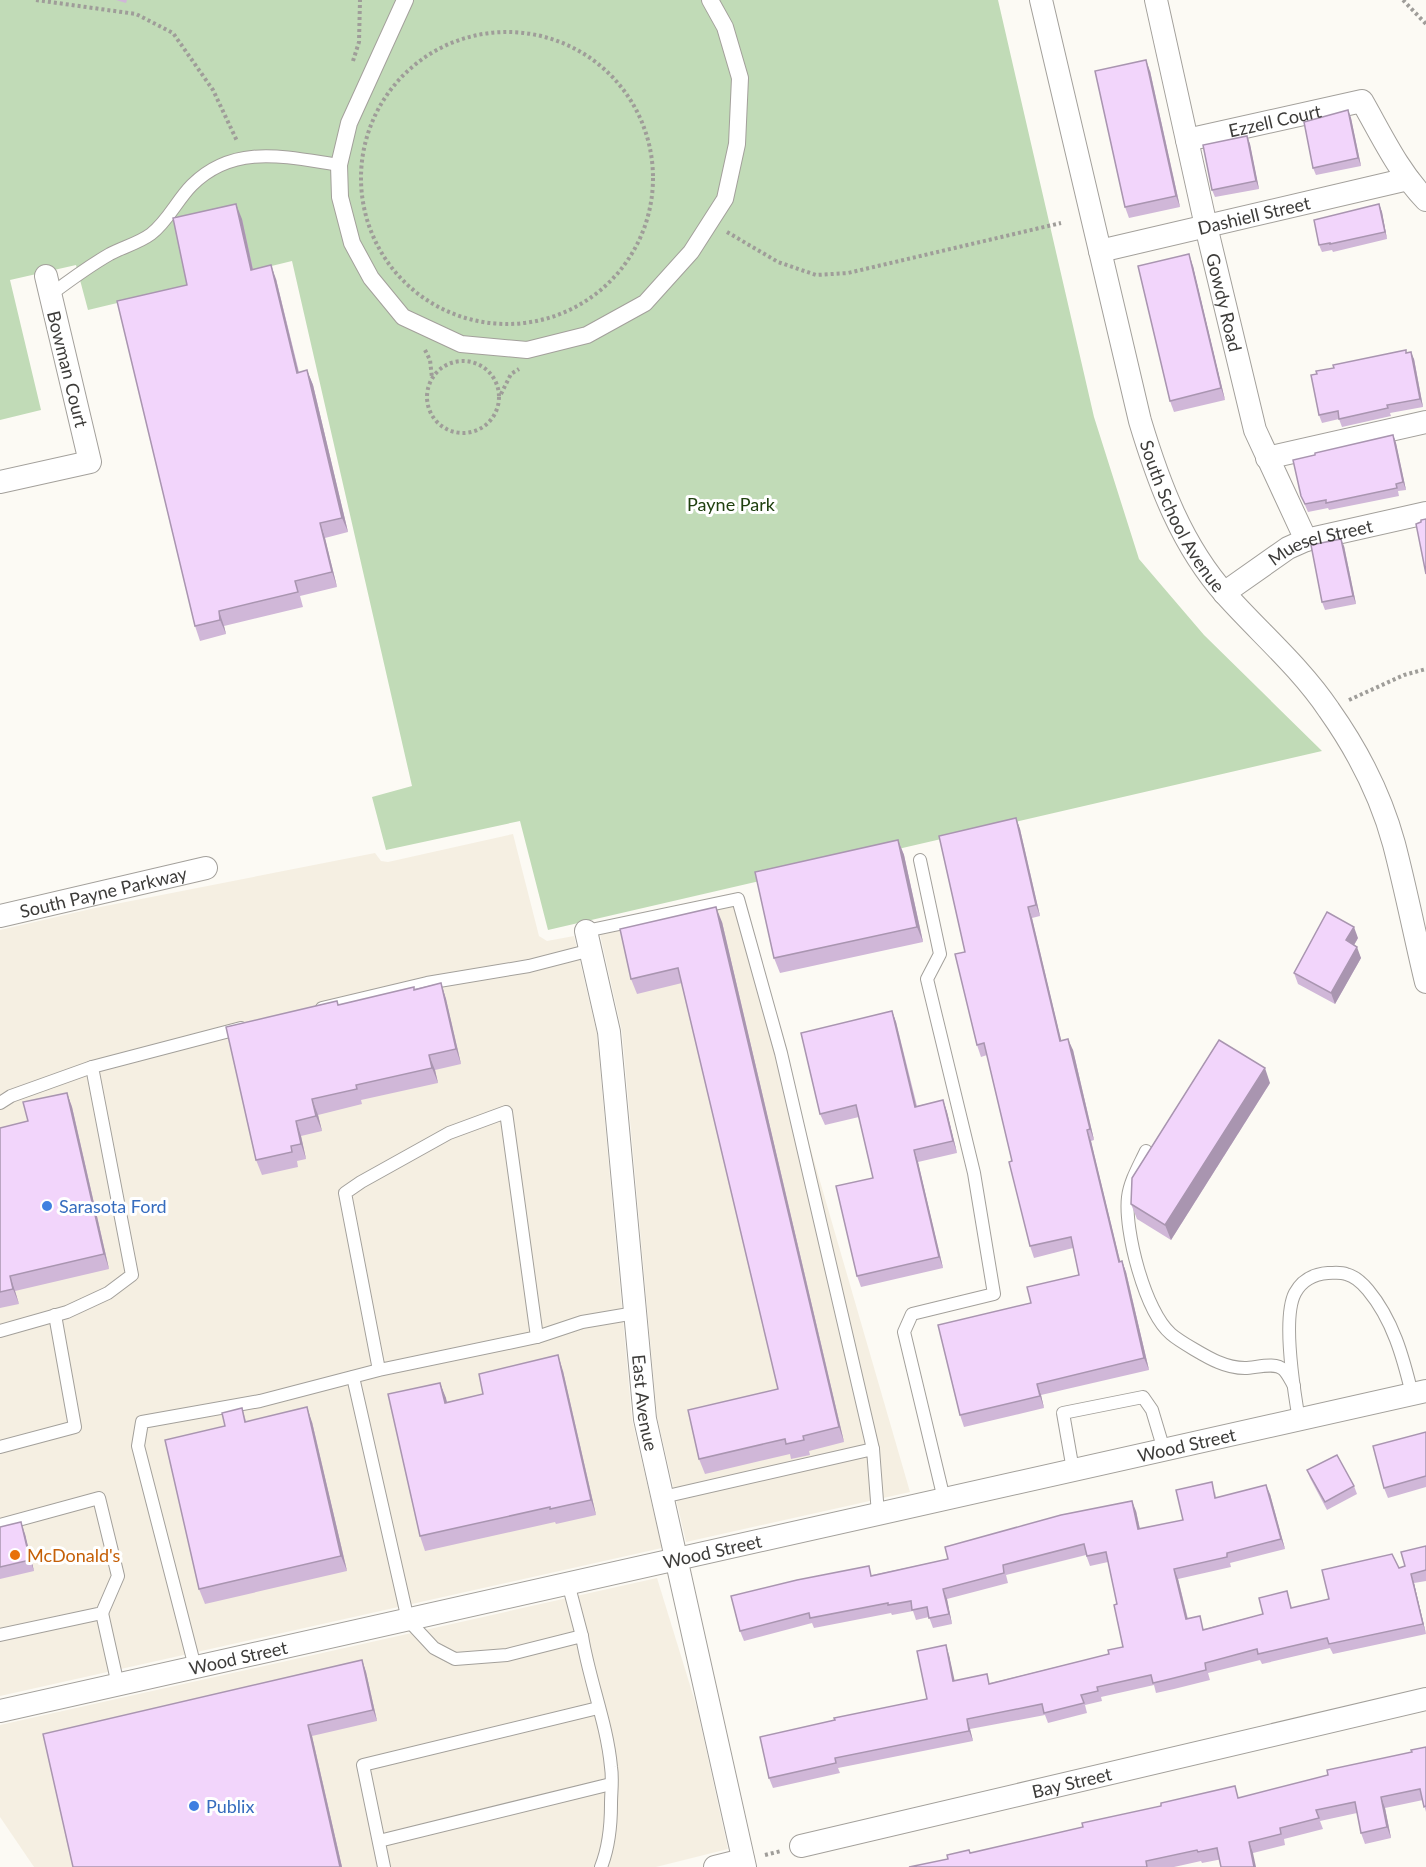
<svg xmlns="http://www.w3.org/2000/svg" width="1426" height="1867" font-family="Lato,sans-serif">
<rect width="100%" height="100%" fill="#fcfaf4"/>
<!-- built -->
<g fill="#f5efe2">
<path d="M 513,834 L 539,936 L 547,941 L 574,936 L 597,1034 L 632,1419 L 662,1548 L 0,1696 L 0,930 L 95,908 L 375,853 L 381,861 L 388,862 Z"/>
<path d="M 738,898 L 910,1492 L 686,1542 L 657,1417 L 622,1032 L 599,930 Z"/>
<path d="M 657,1578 L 697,1708 L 728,1849 L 656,1867 L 34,1867 L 0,1817 L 0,1725 Z"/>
</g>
<!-- green -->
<path fill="#c1dbb7" d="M 0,0 L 998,0 L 1094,417 L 1139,559 L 1204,635 L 1322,751 L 548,930 L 520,821 L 386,850 L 372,797 L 412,786 L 292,261 L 88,310 L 76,265 L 10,280 L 41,410 L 0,420 Z"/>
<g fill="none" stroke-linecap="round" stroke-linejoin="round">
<!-- service casing -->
<g stroke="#a3a09b" stroke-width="14">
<g id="service">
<path d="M 50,295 C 70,280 89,266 110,254 C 123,247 139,243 151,234 C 168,221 177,200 192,185 C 234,143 286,157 339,165"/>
<path d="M 920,860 L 940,954 L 927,979 L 974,1173 L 994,1294 L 912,1314 L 904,1332 L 944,1499"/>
<path d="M 586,931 L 738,899 L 781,1053 L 873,1449"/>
<path d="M 322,1008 L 427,983 L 529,966 L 591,950"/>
<path d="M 0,1103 L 11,1096 L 92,1067"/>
<path d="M 1146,1151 C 1139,1166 1130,1181 1128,1197 C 1124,1230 1145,1312 1171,1334 C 1179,1341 1208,1358 1218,1362 C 1225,1365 1237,1368 1245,1368 C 1256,1368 1275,1361 1284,1370 C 1288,1374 1291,1381 1294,1386"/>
<path d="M 0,1331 L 67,1312 L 108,1293 L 132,1275 L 92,1067 L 241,1028"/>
<path d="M 537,1337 L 582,1322 L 635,1313"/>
<path d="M 353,1377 L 408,1620 L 434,1648 L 455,1659 L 507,1655 L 582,1636 C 589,1680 607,1723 611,1767 C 613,1779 611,1792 611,1804 C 611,1825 609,1847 601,1867"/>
<path d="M 1299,1420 C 1294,1391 1282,1318 1295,1293 C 1302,1280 1314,1274 1328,1273 C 1334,1273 1341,1272 1346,1274 C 1354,1276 1363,1284 1368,1290 C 1393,1320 1403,1357 1412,1394"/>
<path d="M 0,1447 L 75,1427 L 55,1315"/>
<path d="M 1073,1470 L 1063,1413 L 1143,1397 L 1152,1410 L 1164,1450"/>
<path d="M 663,1497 L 873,1449 L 878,1514"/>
<path d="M 0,1525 L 99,1498 L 118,1576 L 102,1613 L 0,1635"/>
<path d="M 568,1583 L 582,1636"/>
<path d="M 102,1613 L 118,1685"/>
<path d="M 195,1667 L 138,1446 L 142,1422 L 260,1401 L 379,1370 L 537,1337 L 506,1112 L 449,1133 L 361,1182 L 345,1193 L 379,1370"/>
<path d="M 379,1841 L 611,1784"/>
<path d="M 384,1867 L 363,1765 L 598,1708"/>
</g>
</g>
<!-- pedestrian casing -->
<g stroke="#a3a09b" stroke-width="18">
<path id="pedestrian" d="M 405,0 L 349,123 L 339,165 L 340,197 L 352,243 L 371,278 L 403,317 L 461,344 L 527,350 L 587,335 L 645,303 L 691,252 L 725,199 L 737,144 L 740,78 L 725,27 L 710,0"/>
</g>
<!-- minor casing -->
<g stroke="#a3a09b" stroke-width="24">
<g id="minor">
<path id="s1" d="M 1041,0 L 1140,421 C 1159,484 1182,546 1226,595 C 1260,633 1300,667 1329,710 C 1358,751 1381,796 1394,844 C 1406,890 1415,936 1426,982"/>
<path id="s2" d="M 1156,0 L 1206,226 L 1255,430 L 1306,540"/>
<path id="s3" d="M 1187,140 L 1362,101 C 1382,136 1398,171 1426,200"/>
<path id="s4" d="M 1100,251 L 1408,179"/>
<path d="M 1267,458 L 1426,422"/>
<path d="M 0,482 L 90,462 L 46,276"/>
<path id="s5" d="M 1224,593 L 1288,548 L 1306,540 L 1426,513"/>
<path id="s6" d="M 0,916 L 206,868"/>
<path id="s7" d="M 586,931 L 609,1032 L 645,1419 L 745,1867"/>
<path id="s8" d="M 0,1711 L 1426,1391"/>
<path id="s9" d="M 801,1846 L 1426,1699"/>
<path d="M 715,1867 L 743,1860"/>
</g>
</g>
<!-- path -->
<g stroke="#9f9d99" stroke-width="4" stroke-dasharray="3 3" stroke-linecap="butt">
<path d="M 36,0 L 136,14 L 173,33 L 213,90 L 237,141"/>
<path d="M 1403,0 L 1426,24"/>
<circle cx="507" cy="178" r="146"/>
<path d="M 353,61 L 359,42 L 360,0"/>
<path d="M 727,232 L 778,262 L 816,275 L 848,273 L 1061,223"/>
<path d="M 425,350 L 430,360 L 432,378"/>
<circle cx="463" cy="397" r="36"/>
<path d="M 501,394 L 511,374 L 519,369"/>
<path d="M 1349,700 L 1404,675 L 1426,669"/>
<path d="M 765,1855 L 781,1851"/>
</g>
<!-- service -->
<use href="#service" stroke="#fff" stroke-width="12"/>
<!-- pedestrian -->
<use href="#pedestrian" stroke="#fff" stroke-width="16"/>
<!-- minor -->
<use href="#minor" stroke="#fff" stroke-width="22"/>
</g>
<!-- wall -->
<g fill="#d0b7d8">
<path d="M 116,0 L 127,0 L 126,3 Z"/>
<path d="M 1150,71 L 1180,207 L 1129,218 L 1125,207 Z"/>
<path d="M 1348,110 L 1351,118 L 1361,166 L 1316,175 L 1313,168 Z"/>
<path d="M 1247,136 L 1250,144 L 1259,189 L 1215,197 L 1212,190 Z"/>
<path d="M 1379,204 L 1382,212 L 1387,239 L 1333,252 L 1332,250 L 1322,252 L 1319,245 Z"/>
<path d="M 242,219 L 253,269 L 276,279 L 299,372 L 307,370 L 313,385 L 348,532 L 325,538 L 337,587 L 300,596 L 303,607 L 224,626 L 226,634 L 200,641 L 195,626 L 187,285 Z"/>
<path d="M 1193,266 L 1225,400 L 1174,412 L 1170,401 Z"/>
<path d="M 1407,353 L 1414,359 L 1423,407 L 1390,413 L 1391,416 L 1342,427 L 1339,419 L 1322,423 L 1319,415 Z"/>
<path d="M 1393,435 L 1396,443 L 1406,490 L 1398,491 L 1399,496 L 1329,510 L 1328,508 L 1308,512 L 1301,496 L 1315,455 Z"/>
<path d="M 1344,546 L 1356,604 L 1325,610 L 1322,602 Z"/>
<path d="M 1016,818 L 1020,829 L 1040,916 L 1032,918 L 1061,1040 L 1073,1050 L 1094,1140 L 1091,1141 L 1120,1261 L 1122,1261 L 1126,1272 L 1149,1370 L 1041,1395 L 1044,1408 L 964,1427 L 960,1415 L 1031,1303 L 1079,1275 L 1073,1248 L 1034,1258 L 1030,1246 L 1012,1161 L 987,1055 L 981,1057 L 977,1045 Z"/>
<path d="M 898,840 L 904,855 L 923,942 L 780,973 L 774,958 Z"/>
<path d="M 722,922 L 844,1442 L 809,1451 L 810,1455 L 791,1459 L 790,1454 L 705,1474 L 699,1459 L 778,1389 L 682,983 L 637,994 L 631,979 Z"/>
<path d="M 1358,938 L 1354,945 L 1361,958 L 1335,1004 L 1298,984 L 1294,973 Z"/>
<path d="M 441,983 L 446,999 L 461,1064 L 435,1070 L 438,1083 L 361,1100 L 362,1104 L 318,1115 L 322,1131 L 301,1136 L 306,1159 L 297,1161 L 298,1167 L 262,1175 L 256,1160 L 339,1005 Z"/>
<path d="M 892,1011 L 896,1022 L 917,1106 L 943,1100 L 947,1112 L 957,1153 L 918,1162 L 943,1268 L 861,1287 L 857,1276 L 873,1178 L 859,1117 L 825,1125 L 820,1114 Z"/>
<path d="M 1270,1083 L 1171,1240 L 1137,1219 L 1131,1204 Z"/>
<path d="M 67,1093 L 72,1107 L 109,1269 L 15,1291 L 19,1304 L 0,1308 L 0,1128 L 28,1121 Z"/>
<path d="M 563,1371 L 596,1515 L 556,1524 L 555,1522 L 425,1551 L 420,1536 L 440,1383 L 447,1402 L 483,1394 Z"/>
<path d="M 242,1408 L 246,1421 L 312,1422 L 347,1571 L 205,1604 L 199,1589 L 225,1426 Z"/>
<path d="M 1426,1432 L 1426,1487 L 1388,1498 L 1384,1488 Z"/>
<path d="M 1307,1470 L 1354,1486 L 1357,1494 L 1327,1510 L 1310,1478 Z"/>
<path d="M 1215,1492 L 1216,1498 L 1270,1494 L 1285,1549 L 1230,1563 L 1231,1567 L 1178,1579 L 1188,1619 L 1204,1629 L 1263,1614 L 1287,1591 L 1292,1608 L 1329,1599 L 1405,1566 L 1426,1546 L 1426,1581 L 1414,1583 L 1426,1634 L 1333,1654 L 1330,1648 L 1262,1664 L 1260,1660 L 1208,1673 L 1210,1680 L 1174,1689 L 1156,1693 L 1154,1685 L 1101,1697 L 1102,1701 L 1085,1705 L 1087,1713 L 1048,1723 L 1045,1715 L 970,1729 L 973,1741 L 838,1768 L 840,1773 L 773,1788 L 769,1778 L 927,1699 L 949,1655 L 954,1681 L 990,1683 L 1109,1654 L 1123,1647 L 1117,1604 L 1108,1562 L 1090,1566 L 1086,1555 L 1006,1575 L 1008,1583 L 947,1599 L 952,1624 L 933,1628 L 929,1617 L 916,1620 L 913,1611 L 892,1615 L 891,1613 L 814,1628 L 812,1623 L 744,1641 L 740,1631 L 872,1575 L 948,1559 L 1136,1511 L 1140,1529 L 1183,1520 Z"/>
<path d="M 0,1527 L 25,1534 L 34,1571 L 0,1579 Z"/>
<path d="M 362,1660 L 366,1672 L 377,1721 L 312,1736 L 342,1867 L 73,1867 Z"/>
<path d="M 1426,1747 L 1426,1812 L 1423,1800 L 1385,1808 L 1391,1838 L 1365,1844 L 1361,1833 L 1357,1813 L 1320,1821 L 1323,1829 L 1284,1839 L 1285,1845 L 1253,1853 L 1202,1863 L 1201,1861 L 1174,1867 L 909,1867 L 948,1859 L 970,1853 L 1239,1798 L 1328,1775 L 1412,1752 Z"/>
</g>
<!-- shaded-wall -->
<g fill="#a995b0">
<path d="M 1146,60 L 1150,71 L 1180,207 L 1176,196 Z"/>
<path d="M 1348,110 L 1351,118 L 1361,166 L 1358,158 Z"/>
<path d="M 1247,136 L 1250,144 L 1259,189 L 1256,181 Z"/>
<path d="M 236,204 L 242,219 L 256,284 L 251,270 Z"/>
<path d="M 1379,204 L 1382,212 L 1387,239 L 1385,232 Z"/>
<path d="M 1189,254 L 1193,266 L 1225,400 L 1221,388 Z"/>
<path d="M 271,265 L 276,279 L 302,387 L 297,373 Z"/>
<path d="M 1411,352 L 1414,359 L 1423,407 L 1420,399 Z"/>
<path d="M 307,370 L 313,385 L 348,532 L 342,518 Z"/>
<path d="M 1393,435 L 1396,443 L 1406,490 L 1403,482 Z"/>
<path d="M 320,523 L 325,538 L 337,587 L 332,572 Z"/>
<path d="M 1341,539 L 1344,546 L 1356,604 L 1353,596 Z"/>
<path d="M 219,611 L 224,626 L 226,634 L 220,620 Z"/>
<path d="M 1016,818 L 1020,829 L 1040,916 L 1036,905 Z"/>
<path d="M 898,840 L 904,855 L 923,942 L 917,927 Z"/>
<path d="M 716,907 L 722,922 L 844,1442 L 839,1427 Z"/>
<path d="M 1028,907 L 1032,918 L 1064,1052 L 1060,1041 Z"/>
<path d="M 1354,927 L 1358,938 L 1350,952 L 1346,940 Z"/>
<path d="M 1357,947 L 1361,958 L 1335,1004 L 1331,993 Z"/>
<path d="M 441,983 L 446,999 L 461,1064 L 456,1049 Z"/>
<path d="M 892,1011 L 896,1022 L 919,1118 L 915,1107 Z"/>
<path d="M 1068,1039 L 1073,1050 L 1094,1140 L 1090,1129 Z"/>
<path d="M 429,1055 L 435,1070 L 438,1083 L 432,1068 Z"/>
<path d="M 1265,1068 L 1270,1083 L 1171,1240 L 1165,1225 Z"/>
<path d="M 67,1093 L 72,1107 L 109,1269 L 104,1254 Z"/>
<path d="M 312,1099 L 318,1115 L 322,1131 L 316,1116 Z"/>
<path d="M 943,1100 L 947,1112 L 957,1153 L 953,1141 Z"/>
<path d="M 296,1121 L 301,1136 L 306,1159 L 301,1144 Z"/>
<path d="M 1087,1130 L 1091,1141 L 1123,1273 L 1119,1262 Z"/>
<path d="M 914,1150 L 918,1162 L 943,1268 L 939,1257 Z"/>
<path d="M 1122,1261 L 1126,1272 L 1149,1370 L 1144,1358 Z"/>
<path d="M 10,1276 L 15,1291 L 19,1304 L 13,1289 Z"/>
<path d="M 558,1355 L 563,1371 L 596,1515 L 591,1500 Z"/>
<path d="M 440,1383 L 446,1398 L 450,1418 L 445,1403 Z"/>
<path d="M 1037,1384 L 1041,1395 L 1044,1408 L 1040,1396 Z"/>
<path d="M 307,1407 L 312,1422 L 347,1571 L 341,1556 Z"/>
<path d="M 1266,1485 L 1270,1494 L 1285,1549 L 1281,1539 Z"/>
<path d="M 1132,1501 L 1136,1511 L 1142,1539 L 1138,1529 Z"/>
<path d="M 21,1522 L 25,1534 L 34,1571 L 30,1560 Z"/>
<path d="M 1174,1569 L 1178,1579 L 1190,1629 L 1186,1619 Z"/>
<path d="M 1411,1574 L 1414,1583 L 1426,1634 L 1423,1624 Z"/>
<path d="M 943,1589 L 947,1599 L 952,1624 L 949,1614 Z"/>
<path d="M 946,1645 L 949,1655 L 957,1691 L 953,1681 Z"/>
<path d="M 362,1660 L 366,1672 L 377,1721 L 373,1710 Z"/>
<path d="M 967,1719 L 970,1729 L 973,1741 L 969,1731 Z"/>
<path d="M 308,1725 L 312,1736 L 342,1867 L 340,1867 Z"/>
<path d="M 1381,1797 L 1385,1808 L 1391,1838 L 1387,1827 Z"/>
<path d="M 1249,1842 L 1253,1853 L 1256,1867 L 1254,1867 Z"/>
</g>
<!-- building -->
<g fill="#f2d5fb" stroke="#a995b0" stroke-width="1.5">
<path d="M 1146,60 L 1176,196 L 1125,207 L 1095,71 Z"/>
<path d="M 1348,110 L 1358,158 L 1313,168 L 1304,122 Z"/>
<path d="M 1247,136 L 1256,181 L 1212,190 L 1203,145 Z"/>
<path d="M 236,204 L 251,270 L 271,265 L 297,373 L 307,370 L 342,518 L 320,523 L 332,572 L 295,581 L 298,592 L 219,611 L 220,620 L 195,626 L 117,301 L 187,285 L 173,218 Z"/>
<path d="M 1379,204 L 1385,232 L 1330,244 L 1330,243 L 1319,245 L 1314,220 Z"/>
<path d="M 1189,254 L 1221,388 L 1170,401 L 1138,266 Z"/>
<path d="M 1406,350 L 1406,353 L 1411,352 L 1420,399 L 1387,405 L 1388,408 L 1339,419 L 1338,411 L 1319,415 L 1311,375 L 1317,374 L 1316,371 L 1334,368 L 1333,365 Z"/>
<path d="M 1393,435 L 1403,482 L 1396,484 L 1397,488 L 1326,503 L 1326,500 L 1305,504 L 1301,496 L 1293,460 L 1315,455 L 1315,453 Z"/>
<path d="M 1426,519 L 1426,574 L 1416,524 L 1421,522 L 1421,520 Z"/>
<path d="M 1341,539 L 1353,596 L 1322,602 L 1311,545 Z"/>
<path d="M 1016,818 L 1036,905 L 1028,907 L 1060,1041 L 1068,1039 L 1090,1129 L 1087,1130 L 1119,1262 L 1122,1261 L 1144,1358 L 1037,1384 L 1040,1396 L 960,1415 L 938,1325 L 1031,1303 L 1027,1287 L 1079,1275 L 1071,1237 L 1030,1246 L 1009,1162 L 1012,1161 L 984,1043 L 977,1045 L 955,954 L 965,952 L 939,836 Z"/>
<path d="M 898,840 L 917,927 L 774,958 L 755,872 Z"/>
<path d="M 716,907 L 839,1427 L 803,1436 L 804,1440 L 786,1444 L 785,1439 L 699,1459 L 688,1410 L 778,1389 L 678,968 L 631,979 L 620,929 Z"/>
<path d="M 1327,912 L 1354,927 L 1346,940 L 1357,947 L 1331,993 L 1294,973 Z"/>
<path d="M 441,983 L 456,1049 L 429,1055 L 432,1068 L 356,1085 L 357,1089 L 312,1099 L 316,1116 L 296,1121 L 301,1144 L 291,1146 L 292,1152 L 256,1160 L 226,1027 L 337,1001 L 338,1005 L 414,987 L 414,990 Z"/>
<path d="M 892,1011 L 915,1107 L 943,1100 L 953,1141 L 914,1150 L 939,1257 L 857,1276 L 836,1186 L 873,1178 L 856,1105 L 820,1114 L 801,1033 Z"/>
<path d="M 1219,1040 L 1265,1068 L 1165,1225 L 1131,1204 L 1132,1178 Z"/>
<path d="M 67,1093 L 104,1254 L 10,1276 L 13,1289 L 0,1292 L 0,1128 L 28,1121 L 23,1102 Z"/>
<path d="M 558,1355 L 591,1500 L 550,1509 L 550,1507 L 420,1536 L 388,1394 L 440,1383 L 445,1403 L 483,1394 L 479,1374 Z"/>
<path d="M 307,1407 L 341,1556 L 199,1589 L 165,1440 L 225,1426 L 222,1413 L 242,1408 L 245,1422 Z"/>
<path d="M 1426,1432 L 1426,1476 L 1384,1488 L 1373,1446 Z"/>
<path d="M 1337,1455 L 1354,1486 L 1325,1502 L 1307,1470 Z"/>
<path d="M 1212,1482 L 1215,1498 L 1266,1485 L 1281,1539 L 1227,1553 L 1227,1557 L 1174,1569 L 1186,1619 L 1200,1616 L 1203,1630 L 1263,1614 L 1259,1598 L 1287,1591 L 1291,1608 L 1329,1599 L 1322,1570 L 1392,1554 L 1399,1568 L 1405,1566 L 1401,1552 L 1426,1546 L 1426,1570 L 1411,1574 L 1423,1624 L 1329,1644 L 1327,1638 L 1258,1654 L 1257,1649 L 1205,1663 L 1206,1670 L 1170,1679 L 1153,1683 L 1151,1675 L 1097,1687 L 1098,1691 L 1081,1695 L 1084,1703 L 1044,1713 L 1042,1704 L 967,1719 L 969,1731 L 835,1758 L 836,1763 L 769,1778 L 760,1737 L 835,1720 L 834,1718 L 927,1699 L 917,1651 L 946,1645 L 953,1681 L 987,1674 L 989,1684 L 1109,1654 L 1108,1650 L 1123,1647 L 1114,1605 L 1117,1604 L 1106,1552 L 1087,1556 L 1084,1544 L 1003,1565 L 1004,1573 L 943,1589 L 949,1614 L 929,1618 L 927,1607 L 912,1610 L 911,1601 L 888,1605 L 888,1603 L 810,1618 L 809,1613 L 740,1631 L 731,1596 L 797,1580 L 869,1566 L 871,1576 L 948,1559 L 945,1547 L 1061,1515 L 1132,1501 L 1138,1529 L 1183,1520 L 1176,1490 Z"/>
<path d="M 21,1522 L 30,1560 L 0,1567 L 0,1527 Z"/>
<path d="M 362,1660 L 373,1710 L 308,1725 L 340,1867 L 73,1867 L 43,1734 Z"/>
<path d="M 1426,1747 L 1426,1806 L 1424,1807 L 1420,1789 L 1381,1797 L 1387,1827 L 1361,1833 L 1355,1802 L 1316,1810 L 1319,1818 L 1280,1828 L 1281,1834 L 1249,1842 L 1254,1867 L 1221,1867 L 1217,1848 L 1198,1852 L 1197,1850 L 1146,1861 L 1147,1867 L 909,1867 L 948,1859 L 947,1855 L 969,1850 L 970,1853 L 1083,1827 L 1082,1823 L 1161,1806 L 1161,1803 L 1235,1786 L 1238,1798 L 1328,1775 L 1327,1770 L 1412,1752 L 1411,1750 Z"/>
</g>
<!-- markers -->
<g fill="#3f7fe0" stroke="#fff" stroke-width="2">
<circle cx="47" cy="1206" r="6"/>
<circle cx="194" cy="1806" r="6"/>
</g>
<circle fill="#e8710a" stroke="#fff" stroke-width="2" cx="15" cy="1555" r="6"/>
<g text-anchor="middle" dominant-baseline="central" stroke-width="6" stroke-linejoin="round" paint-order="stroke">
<!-- street labels -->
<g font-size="18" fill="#3d3c3a" stroke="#fff">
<text stroke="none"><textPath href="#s3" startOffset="90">Ezzell Court</textPath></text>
<text stroke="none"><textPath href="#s4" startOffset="158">Dashiell Street</textPath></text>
<text stroke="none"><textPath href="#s2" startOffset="310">Gowdy Road</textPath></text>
<text transform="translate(68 369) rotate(76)">Bowman Court</text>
<text stroke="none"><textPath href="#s1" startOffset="537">South School Avenue</textPath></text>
<text stroke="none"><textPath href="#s5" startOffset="111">Muesel Street</textPath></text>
<text stroke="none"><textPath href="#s6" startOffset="106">South Payne Parkway</textPath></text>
<text stroke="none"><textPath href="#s7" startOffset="476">East Avenue</textPath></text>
<text stroke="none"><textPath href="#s8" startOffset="1216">Wood Street</textPath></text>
<text stroke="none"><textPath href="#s8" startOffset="730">Wood Street</textPath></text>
<text stroke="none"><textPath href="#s8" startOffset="244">Wood Street</textPath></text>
<text stroke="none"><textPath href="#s9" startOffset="278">Bay Street</textPath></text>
</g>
<!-- park labels -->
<g font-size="18" fill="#1f400f" stroke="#fff">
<text x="731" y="504">Payne Park</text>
</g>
<!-- shop labels -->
<g font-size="18" fill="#366cbe" stroke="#fff" text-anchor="start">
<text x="59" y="1206">Sarasota Ford</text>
<text x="206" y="1806">Publix</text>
</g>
<!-- food labels -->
<g font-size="18" fill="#c56008" stroke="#fff" text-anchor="start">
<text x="27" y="1555">McDonald's</text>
</g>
</g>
</svg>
